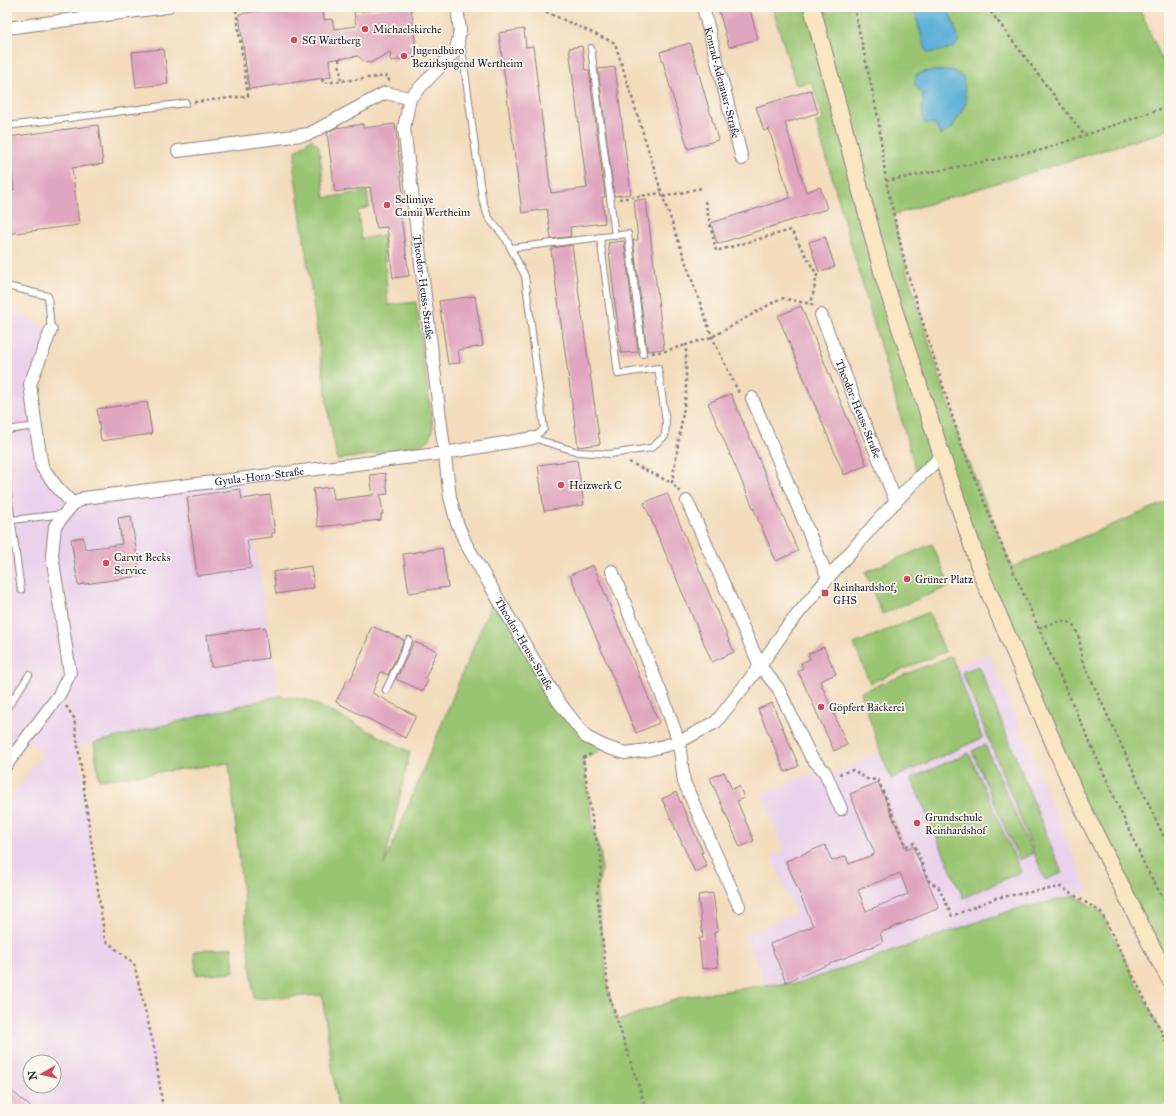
<svg xmlns="http://www.w3.org/2000/svg" width="1176" height="1116" font-family="'IM FELL Great Primer',serif">
<rect width="100%" height="100%" fill="#fbf7ec"/>
<filter id="ink" filterUnits="userSpaceOnUse"><feTurbulence type="fractalNoise" baseFrequency=".025" numOctaves="2"/><feDisplacementMap in="SourceGraphic" scale="8" xChannelSelector="R" yChannelSelector="G"/><feConvolveMatrix kernelMatrix="1 2 1 2 8 2 1 2 1" color-interpolation-filters="sRGB"/></filter>
<filter id="wash" filterUnits="userSpaceOnUse"><feTurbulence type="fractalNoise" baseFrequency=".012" numOctaves="4" result="noise"/><feDisplacementMap in="SourceGraphic" scale="16" xChannelSelector="R" yChannelSelector="G"/><feGaussianBlur stdDeviation="0.9" result="paint"/><feColorMatrix in="noise" values="0 0 0 0 0 0 0 0 0 0 0 0 0 0 0 0 0 1.4 0 .05"/><feComposite in="paint" operator="in"/></filter>
<g filter="url(#wash)">
<rect width="100%" height="100%" fill="#f3dbbc"/>
<!-- built -->
<g fill="#ead1ec" fill-rule="evenodd">
<path d="M 7,305 L 49,330 L 28,384 L 40,463 L 42,467 L 56,487 L 72,504 L 63,513 L 54,527 L 50,555 L 70,673 L 58,693 L 28,735 L 59,696 L 73,719 L 77,737 L 74,718 L 60,695 L 71,673 L 53,555 L 56,527 L 64,515 L 74,505 L 84,500 L 244,479 L 279,696 L 78,747 L 105,940 L 134,964 L 155,1051 L 163,1109 L 7,1109 L 7,803 L 43,753 L 25,740 L 7,764 ZM 30,1062 L 54,1062 L 54,1086 L 30,1086 Z"/>
<path d="M 989,653 L 1088,891 L 1075,896 L 1015,909 L 800,983 L 766,985 L 745,935 L 796,913 L 771,856 L 785,850 L 762,795 L 822,768 L 828,777 L 880,751 L 891,778 L 982,738 L 956,667 Z"/>
</g>
<!-- green -->
<g fill="#99c471" stroke="#5e7356" fill-rule="evenodd">
<path d="M 772,7 L 1139,7 L 1169,76 L 1169,130 L 893,215 L 907,272 L 961,444 L 1012,567 L 1169,501 L 1169,978 L 1075,793 L 942,457 L 918,478 L 816,122 L 823,120 L 812,82 L 796,85 ZM 951,70 L 966,103 L 960,114 L 922,109 L 923,93 L 916,75 L 924,72 Z"/>
<path d="M 311,139 L 319,146 L 325,198 L 367,191 L 369,207 L 358,211 L 361,239 L 383,235 L 388,305 L 416,302 L 433,427 L 429,440 L 417,447 L 337,460 L 329,415 L 294,170 L 296,151 Z"/>
<path d="M 932,544 L 950,586 L 882,614 L 865,572 Z"/>
<path d="M 495,594 L 586,737 L 606,747 L 583,759 L 594,832 L 601,854 L 601,871 L 597,893 L 609,995 L 617,1021 L 683,997 L 766,985 L 800,983 L 1015,909 L 1075,896 L 1101,912 L 1169,1047 L 1169,1101 L 1158,1109 L 338,1109 L 322,995 L 254,999 L 229,763 L 99,780 L 94,743 L 279,696 L 308,700 L 410,752 L 384,865 Z"/>
<path d="M 929,612 L 945,652 L 870,683 L 854,644 Z"/>
<path d="M 951,656 L 956,667 L 982,738 L 891,779 L 880,751 L 861,692 Z"/>
<path d="M 979,666 L 1062,873 L 1045,880 L 962,672 Z"/>
<path d="M 985,745 L 1033,854 L 1019,860 L 972,751 Z"/>
<path d="M 969,753 L 1021,872 L 963,898 L 911,778 Z"/>
<path d="M 232,947 L 234,972 L 196,975 L 194,951 Z"/>
</g>
<!-- water -->
<g fill="#5db0d8" stroke="#40698a">
<path d="M 913,7 L 948,7 C 951,19 957,30 959,41 L 953,48 L 930,53 L 926,51 Z"/>
<path d="M 952,70 L 963,77 L 966,103 L 952,128 L 940,135 L 935,124 L 924,123 L 922,109 L 923,93 L 915,86 L 916,75 L 924,72 Z"/>
</g>
<g id="blocks">
<!-- building -->
<g fill="#e0a5bf" fill-rule="evenodd">
<path d="M 286,7 L 316,7 L 316,9 L 323,8 L 324,20 L 332,19 L 334,29 L 356,26 L 354,12 L 395,7 L 411,7 L 417,57 L 391,61 L 390,52 L 370,63 L 365,62 L 358,56 L 329,60 L 331,77 L 249,89 L 239,14 Z"/>
<path d="M 718,7 L 749,7 L 758,39 L 729,47 Z"/>
<path d="M 524,29 L 526,47 L 533,46 L 551,193 L 587,188 L 569,48 L 582,46 L 585,70 L 589,70 L 605,197 L 602,197 L 605,223 L 570,227 L 571,236 L 551,239 L 547,209 L 522,213 L 499,33 Z"/>
<path d="M 690,43 L 718,140 L 688,149 L 660,52 Z"/>
<path d="M 164,49 L 168,84 L 136,87 L 132,52 Z"/>
<path d="M 615,67 L 631,194 L 614,196 L 598,69 Z"/>
<path d="M 811,90 L 818,113 L 785,123 L 806,192 L 820,187 L 827,209 L 717,244 L 711,223 L 790,198 L 769,129 L 764,131 L 756,107 Z"/>
<path d="M 363,124 L 363,128 L 395,124 L 403,194 L 398,195 L 409,276 L 393,278 L 387,227 L 377,228 L 376,223 L 375,223 L 370,187 L 335,192 L 327,133 L 336,128 Z"/>
<path d="M 98,125 L 103,164 L 72,168 L 79,225 L 7,234 L 7,191 L 14,190 L 8,137 Z"/>
<path d="M 646,199 L 664,349 L 647,351 L 633,240 L 638,240 L 634,200 Z"/>
<path d="M 825,237 L 835,267 L 819,272 L 809,242 Z"/>
<path d="M 624,241 L 638,352 L 621,353 L 608,243 Z"/>
<path d="M 572,245 L 600,444 L 578,447 L 551,250 L 552,250 L 552,248 Z"/>
<path d="M 475,296 L 483,346 L 458,350 L 460,363 L 448,364 L 439,301 Z"/>
<path d="M 801,306 L 867,465 L 844,475 L 778,316 Z"/>
<path d="M 731,394 L 798,551 L 776,561 L 708,403 Z"/>
<path d="M 147,402 L 152,434 L 101,441 L 97,409 Z"/>
<path d="M 577,460 L 584,505 L 544,511 L 538,465 Z"/>
<path d="M 385,473 L 388,494 L 380,495 L 383,514 L 381,514 L 381,520 L 318,527 L 313,489 L 332,487 L 334,500 L 373,495 L 370,475 Z"/>
<path d="M 240,489 L 242,499 L 270,495 L 275,533 L 272,533 L 272,537 L 247,540 L 251,568 L 197,576 L 187,497 Z"/>
<path d="M 667,493 L 734,652 L 712,662 L 644,503 Z"/>
<path d="M 131,516 L 140,576 L 78,585 L 71,539 L 83,537 L 85,549 L 122,544 L 118,518 Z"/>
<path d="M 442,548 L 448,587 L 409,593 L 403,554 Z"/>
<path d="M 593,565 L 659,723 L 636,733 L 570,575 Z"/>
<path d="M 311,566 L 314,588 L 276,594 L 273,572 Z"/>
<path d="M 372,626 L 404,640 L 388,675 L 381,672 L 372,693 L 416,716 L 405,738 L 336,702 L 347,680 L 350,681 L 368,637 L 367,637 Z"/>
<path d="M 265,627 L 269,658 L 211,667 L 207,635 Z"/>
<path d="M 414,642 L 437,651 L 425,679 L 428,680 L 423,691 L 396,679 Z"/>
<path d="M 824,647 L 836,674 L 820,681 L 847,745 L 834,751 L 798,671 L 803,668 L 801,663 L 810,659 L 808,654 Z"/>
<path d="M 772,703 L 799,766 L 785,772 L 758,709 Z"/>
<path d="M 724,772 L 732,789 L 739,786 L 744,798 L 737,801 L 754,841 L 740,847 L 710,778 Z"/>
<path d="M 878,782 L 906,849 L 913,846 L 939,908 L 880,933 L 883,942 L 786,982 L 770,944 L 813,926 L 786,861 L 825,845 L 832,861 L 846,856 L 849,864 L 875,854 L 850,794 ZM 900,873 L 908,894 L 866,911 L 858,890 Z"/>
<path d="M 676,792 L 703,852 L 701,853 L 707,866 L 695,872 L 662,799 Z"/>
<path d="M 713,893 L 718,931 L 714,932 L 718,967 L 702,969 L 699,938 L 703,938 L 698,895 Z"/>
<path d="M 7,1087 L 33,1109 L 7,1109 Z"/>
</g>
</g>
</g>
<g filter="url(#ink)">
<use href="#blocks" fill-opacity="0" stroke="#8a7e7c" stroke-width="1"/>
<g fill="none" stroke-linecap="round" stroke-linejoin="round">
<!-- lane casing -->
<g stroke="#8a7e7c" stroke-width="8">
<g id="lane">
<path d="M 461,42 L 482,198 L 488,217 L 506,239 L 525,276 L 544,429 L 533,438"/>
<path d="M 591,48 L 615,236"/>
<path d="M 7,126 L 186,103"/>
<path d="M 511,248 L 628,234 L 643,354"/>
<path d="M 7,286 L 48,296 L 51,330"/>
<path d="M 7,430 L 35,426"/>
<path d="M 533,438 L 578,452 L 610,454 L 651,448 L 665,436 L 666,422 L 658,368 L 618,374 L 600,237"/>
<path d="M 7,486 L 21,590"/>
<path d="M 12,520 L 64,514"/>
<path d="M 386,690 L 409,640"/>
<path d="M 7,708 L 29,675"/>
</g>
</g>
<!-- street casing -->
<g stroke="#8a7e7c" stroke-width="14">
<g id="street">
<path id="s1" d="M 457,7 L 460,31 L 456,50 L 410,98 L 404,128 L 450,497 L 457,523 L 466,544 L 558,701 L 586,737 L 606,747 L 625,753 L 648,750 L 679,742 L 716,722 L 760,666 L 787,627 L 828,578 L 880,518 L 918,478 L 942,456"/>
<path id="s2" d="M 703,7 L 742,159"/>
<path d="M 7,28 L 167,7"/>
<path d="M 178,151 L 309,134 L 385,93 L 410,98"/>
<path id="s3" d="M 821,315 L 896,502"/>
<path d="M 51,330 L 30,384 L 35,421 L 42,467 L 56,486 L 73,504"/>
<path d="M 752,398 L 828,578"/>
<path d="M 687,501 L 760,666 L 778,688 L 811,757 L 825,772 L 841,809"/>
<path d="M 612,571 L 665,703 L 679,742 L 684,782 L 739,906"/>
<path id="s4" d="M 7,764 L 59,695 L 70,673 L 52,555 L 55,526 L 73,504 L 84,498 L 445,453 L 533,438"/>
</g>
</g>
<!-- secondary casing -->
<g stroke="#8a7e7c" stroke-width="18">
<path id="secondary" d="M 812,7 L 884,279 L 942,456 L 984,581 L 1075,793 L 1154,951 L 1169,978"/>
</g>
<!-- path -->
<g stroke="#8a7e7c" stroke-width="2.5" stroke-dasharray="3 3" stroke-linecap="butt">
<path d="M 535,7 L 615,43 L 663,197 L 712,337 L 740,395"/>
<path d="M 854,7 L 878,117 L 886,181 L 907,272 L 961,444 L 1003,548 L 1146,868 L 1169,908"/>
<path d="M 987,7 L 1084,135"/>
<path d="M 339,59 L 341,81"/>
<path d="M 322,79 L 323,83 L 388,76 L 389,81"/>
<path d="M 194,102 L 248,96 L 236,10"/>
<path d="M 886,181 L 1042,150 L 1169,106"/>
<path d="M 663,197 L 701,188"/>
<path d="M 619,199 L 662,193"/>
<path d="M 705,201 L 716,251 L 791,230 L 817,275 L 811,304"/>
<path d="M 652,353 L 665,351 L 686,345"/>
<path d="M 629,462 L 672,483"/>
<path d="M 680,492 L 672,483 L 686,394 L 686,345 L 712,337 L 781,298 L 811,304 L 813,306"/>
<path d="M 1039,628 C 1046,626 1056,621 1063,621 C 1080,621 1081,649 1082,660 L 1169,848"/>
<path d="M 66,706 L 74,718 L 105,940 L 134,964 L 155,1051 L 163,1109"/>
<path d="M 591,754 L 583,758 L 594,832 L 601,854 L 601,871 L 597,893 L 609,995 L 646,1109"/>
<path d="M 839,774 L 853,770 L 867,779 L 878,780 L 906,846 L 914,843 L 928,880 L 939,888 L 952,916 L 996,898 L 1061,887 L 1101,912 L 1169,1047"/>
</g>
<!-- lane -->
<use href="#lane" stroke="#fff" stroke-width="6"/>
<!-- street -->
<use href="#street" stroke="#fff" stroke-width="12"/>
<!-- secondary -->
<use href="#secondary" stroke="#fbe6c4" stroke-width="16"/>
</g>
</g>
<!-- markers -->
<g fill="#d1495b" stroke="#fbf7ec" stroke-width="1.5">
<circle cx="365" cy="29" r="4"/>
<circle cx="294" cy="40" r="4"/>
<circle cx="404" cy="56" r="4"/>
<circle cx="387" cy="205" r="4"/>
<circle cx="561" cy="485" r="4"/>
<circle cx="106" cy="563" r="4"/>
<circle cx="907" cy="579" r="4"/>
<rect x="821" y="589" width="8" height="8" rx="2"/>
<circle cx="821" cy="707" r="4"/>
<circle cx="917" cy="823" r="4"/>
</g>
<g text-anchor="middle" dominant-baseline="central" stroke-width="3.5" stroke-linejoin="round" paint-order="stroke">
<!-- poi labels -->
<g font-size="11" fill="#22223b" stroke="#fbf7ec" text-anchor="start">
<text x="373" y="29">Michaelskirche</text>
<text x="302" y="40">SG Wartberg</text>
<text x="412" y="50">Jugendbüro<tspan x="412" dy="13">Bezirksjugend Wertheim</tspan></text>
<text x="395" y="199">Selimiye<tspan x="395" dy="13">Camii Wertheim</tspan></text>
<text x="569" y="485">Heizwerk C</text>
<text x="114" y="557">Carvit Becks<tspan x="114" dy="13">Service</tspan></text>
<text x="915" y="579">Grüner Platz</text>
<text x="833" y="587">Reinhardshof,<tspan x="833" dy="13">GHS</tspan></text>
<text x="829" y="707">Göpfert Bäckerei</text>
<text x="925" y="817">Grundschule<tspan x="925" dy="13">Reinhardshof</tspan></text>
</g>
<!-- street labels -->
<g font-size="11" fill="#22223b" stroke="#fbf7ec">
<text stroke="none"><textPath href="#s2" startOffset="78">Konrad-Adenauer-Straße</textPath></text>
<text stroke="none"><textPath href="#s1" startOffset="301">Theodor-Heuss-Straße</textPath></text>
<text stroke="none"><textPath href="#s3" startOffset="101">Theodor-Heuss-Straße</textPath></text>
<text stroke="none"><textPath href="#s4" startOffset="477">Gyula-Horn-Straße</textPath></text>
<text stroke="none"><textPath href="#s1" startOffset="678">Theodor-Heuss-Straße</textPath></text>
</g>
</g>
<!-- margin -->
<rect width="1176" height="1116" fill="none" stroke="#fbf7ec" stroke-width="24"/>
<!-- north arrow -->
<g transform="translate(42 1074) rotate(262)"><circle r="19" fill="#fbf7ec" stroke="#a4a2a5"/>
<path d="M0-3L7 15L0 10L-7 15Z" fill="#d1495b"/>
<text y="-6" font-size="11" font-weight="bold" text-anchor="middle" fill="#22223b">N</text>
</g>
</svg>
